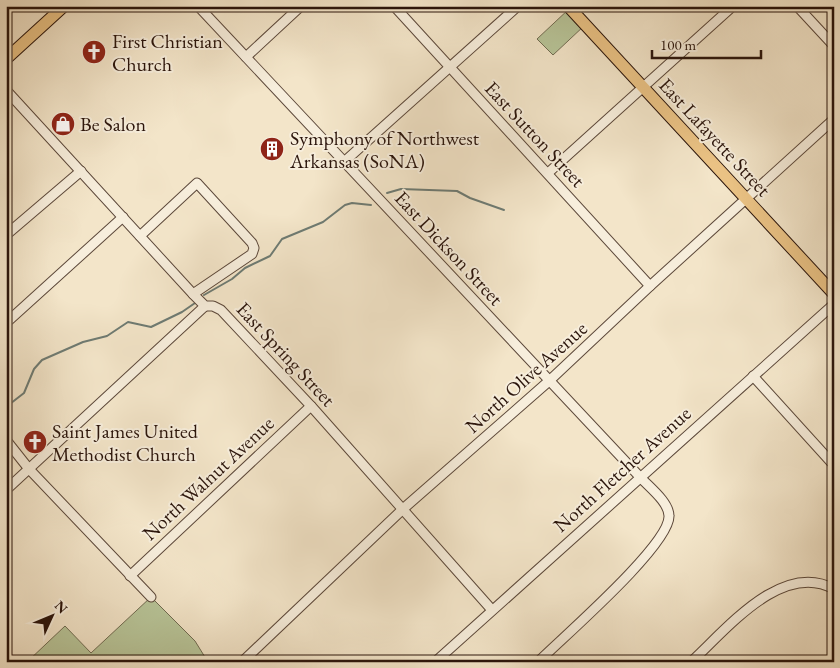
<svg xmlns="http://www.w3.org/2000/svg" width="840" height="668" font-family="'EB Garamond',serif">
<rect width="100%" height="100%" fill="#f3e5c9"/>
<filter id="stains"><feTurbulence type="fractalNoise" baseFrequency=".004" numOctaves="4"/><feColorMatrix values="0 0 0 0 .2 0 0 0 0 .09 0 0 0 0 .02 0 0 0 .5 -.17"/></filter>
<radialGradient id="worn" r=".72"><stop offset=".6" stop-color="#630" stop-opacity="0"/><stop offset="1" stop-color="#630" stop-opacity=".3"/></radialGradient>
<!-- green -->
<g fill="#b8c599" stroke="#716c52">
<path d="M 570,8 L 585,25 L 553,55 L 537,39 Z"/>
<path d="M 151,597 L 195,641 L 208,662 L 27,662 L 65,626 L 91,653 Z"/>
</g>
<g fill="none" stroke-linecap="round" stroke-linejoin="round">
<!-- stream -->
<g stroke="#6e7b73" stroke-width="2">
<path d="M 387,193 L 401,189 L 457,191 L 470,198 L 504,210"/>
<path d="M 204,295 L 232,279 L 245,268 L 270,256 L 282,239 L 323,222 L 345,205 L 352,203 L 371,205"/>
<path d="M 6,407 L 24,393 L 34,369 L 42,360 L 83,342 L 107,336 L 128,322 L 151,327 L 182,312 L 195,303"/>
</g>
<!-- minor casing -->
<g stroke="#5c483a" stroke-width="11">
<g id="minor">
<path d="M 198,6 L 640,477 C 649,487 669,502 669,516 C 670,545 562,638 538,662"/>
<path d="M 394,6 L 650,286"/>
<path d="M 797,6 L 834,46"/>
<path d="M 246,57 L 301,6"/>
<path d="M 6,90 L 193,294 L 205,306 L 213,306 L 221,310 L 311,406 L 492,610"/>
<path d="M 345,161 L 518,6"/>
<path d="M 548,173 L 733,6"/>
<path d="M 6,235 L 81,171"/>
<path d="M 140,236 L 197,183 L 252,243 L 254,248 L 252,254 L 193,294"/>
<path d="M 6,323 L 123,217"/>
<path d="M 753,376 L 831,462"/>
<path d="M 6,440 L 29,469 L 151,597"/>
<path d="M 6,490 L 205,306"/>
<path d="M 130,576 L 311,406"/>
<path d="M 242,662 L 403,509 L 549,381 L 650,286 L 834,119"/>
<path d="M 435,662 L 834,304"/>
<path d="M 691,662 C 726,630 782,560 834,589"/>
<path d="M 770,662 L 797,662"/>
</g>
</g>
<!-- major casing -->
<g stroke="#2a140b" stroke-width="13">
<g id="major">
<path d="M 568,6 L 834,294"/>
<path d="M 6,59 L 64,6"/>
</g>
</g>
<!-- minor -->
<use href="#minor" stroke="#f7eedc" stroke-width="9"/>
<!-- major -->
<use href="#major" stroke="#eac284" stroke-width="11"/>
</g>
<!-- icons -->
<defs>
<g id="church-disc" transform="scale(1.25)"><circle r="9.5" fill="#8f2418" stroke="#f7eedc"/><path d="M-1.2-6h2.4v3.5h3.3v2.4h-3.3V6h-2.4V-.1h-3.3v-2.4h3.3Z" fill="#fff"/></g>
<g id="shop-disc" transform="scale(1.25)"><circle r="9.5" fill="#8f2418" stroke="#f7eedc"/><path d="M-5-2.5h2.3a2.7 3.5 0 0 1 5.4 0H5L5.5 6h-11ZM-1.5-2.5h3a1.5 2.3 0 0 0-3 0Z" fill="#fff"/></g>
<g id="building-disc" transform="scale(1.25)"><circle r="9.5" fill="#8f2418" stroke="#f7eedc"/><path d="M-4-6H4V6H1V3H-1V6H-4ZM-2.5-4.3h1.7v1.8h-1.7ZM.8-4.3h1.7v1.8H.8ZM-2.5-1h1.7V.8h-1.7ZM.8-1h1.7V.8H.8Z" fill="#fff"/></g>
</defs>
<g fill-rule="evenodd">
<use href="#church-disc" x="94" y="52"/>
<use href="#shop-disc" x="63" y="124"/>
<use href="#building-disc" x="272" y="149"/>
<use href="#church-disc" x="35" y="442"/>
</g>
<g text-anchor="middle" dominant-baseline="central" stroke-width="4" stroke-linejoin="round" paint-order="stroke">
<!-- poi labels -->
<g font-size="20" fill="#2a140b" stroke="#f7eedc" text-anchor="start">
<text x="112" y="41">First Christian<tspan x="112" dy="23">Church</tspan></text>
<text x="80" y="124">Be Salon</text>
<text x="290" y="138">Symphony of Northwest<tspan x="290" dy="23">Arkansas (SoNA)</tspan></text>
<text x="52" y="431">Saint James United<tspan x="52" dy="23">Methodist Church</tspan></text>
</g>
<!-- street labels -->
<g font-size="20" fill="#2a140b" stroke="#f7eedc">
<text transform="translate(535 134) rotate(47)">East Sutton Street</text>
<text transform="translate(715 137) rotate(47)">East Lafayette Street</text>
<text transform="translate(449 248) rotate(47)">East Dickson Street</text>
<text transform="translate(286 354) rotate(47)">East Spring Street</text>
<text transform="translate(526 377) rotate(-42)">North Olive Avenue</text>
<text transform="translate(622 469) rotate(-42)">North Fletcher Avenue</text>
<text transform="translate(208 478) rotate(-43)">North Walnut Avenue</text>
</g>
</g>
<!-- margin -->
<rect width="840" height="668" fill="none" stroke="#f3e5c9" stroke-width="25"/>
<rect x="8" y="8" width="825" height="653" fill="none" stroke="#2a140b" stroke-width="2.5"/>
<rect x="12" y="12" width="815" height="643" fill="none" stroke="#2a140b"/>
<!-- north arrow -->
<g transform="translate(52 616) rotate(46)" stroke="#f7eedc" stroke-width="4" paint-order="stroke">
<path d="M0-4L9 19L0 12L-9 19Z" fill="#2a140b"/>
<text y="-8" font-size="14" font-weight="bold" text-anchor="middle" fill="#2a140b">N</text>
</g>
<!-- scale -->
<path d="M652 50v8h109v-8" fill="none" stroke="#2a140b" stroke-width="2.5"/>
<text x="660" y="50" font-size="15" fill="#2a140b" stroke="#f7eedc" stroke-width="4" paint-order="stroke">100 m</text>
<rect width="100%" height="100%" filter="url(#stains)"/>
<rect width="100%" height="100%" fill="url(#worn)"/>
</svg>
